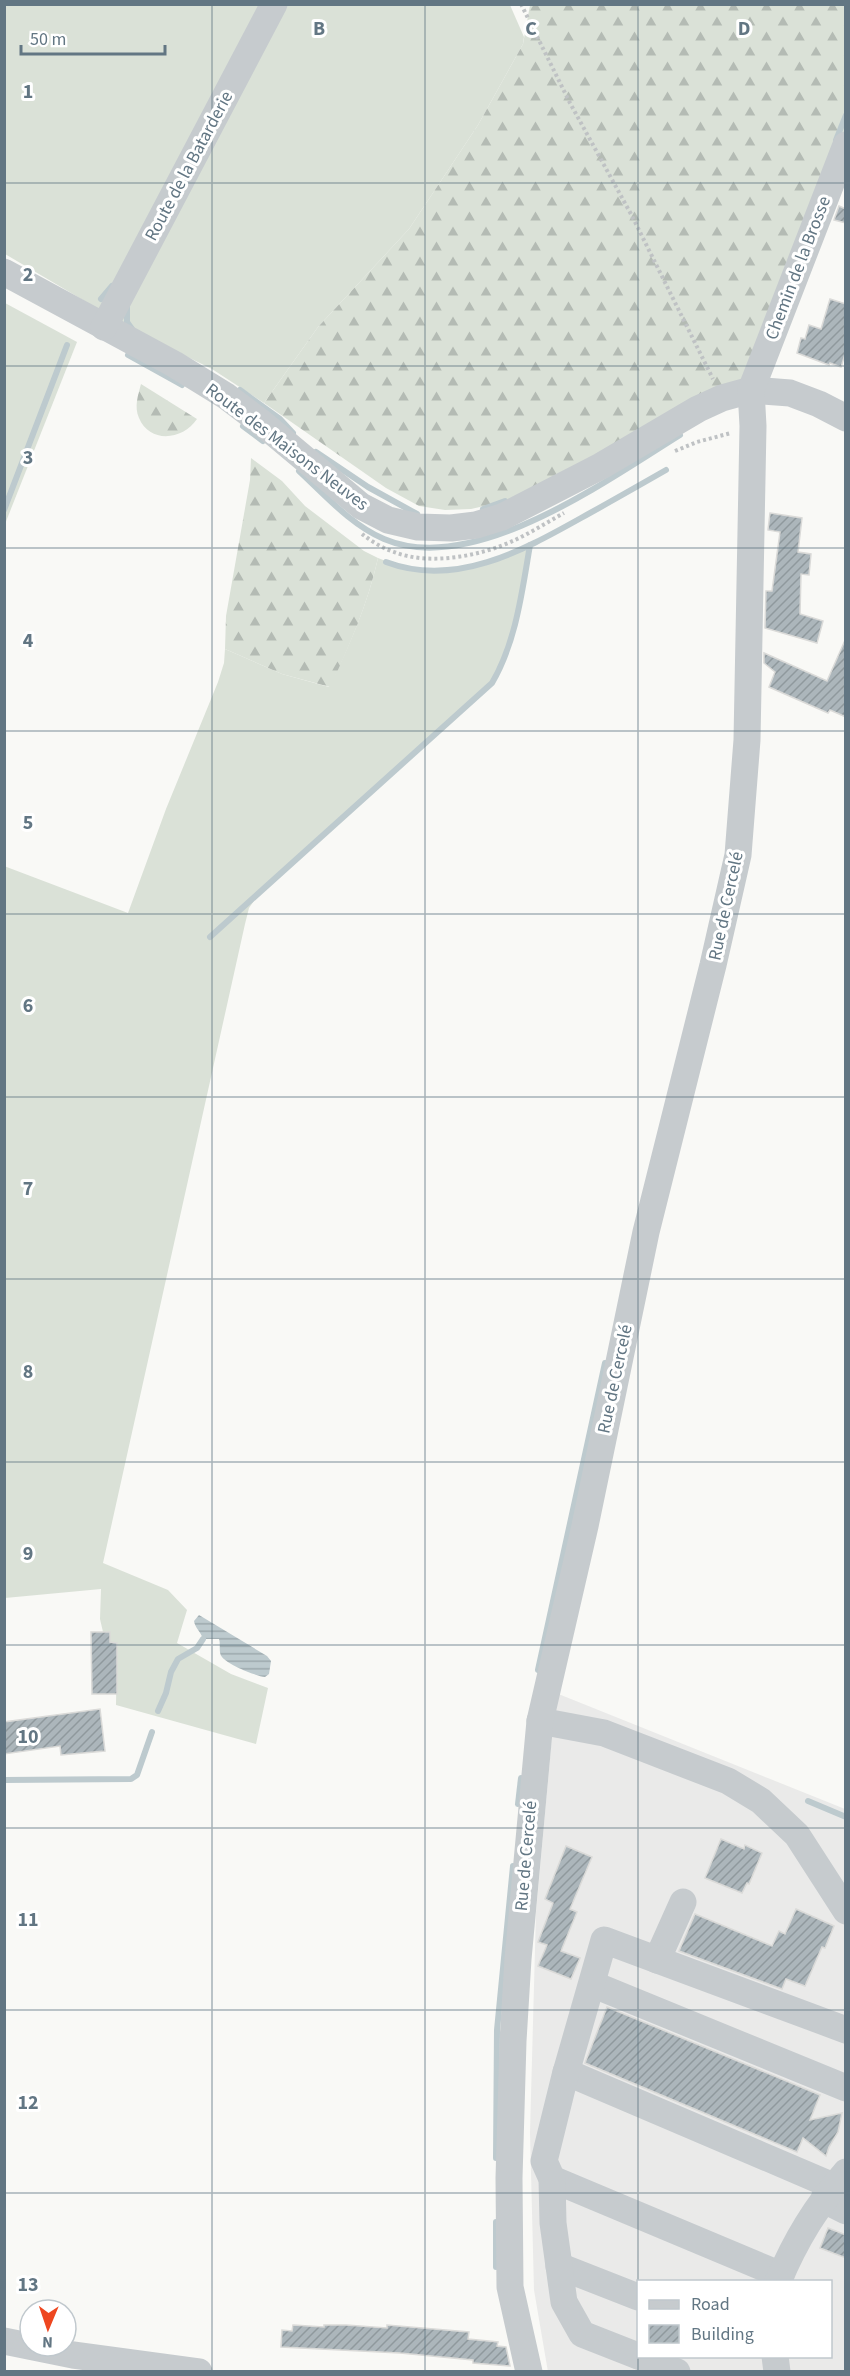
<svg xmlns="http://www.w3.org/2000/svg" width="850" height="2376" font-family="'Source Sans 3',sans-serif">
<defs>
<pattern id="forest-firs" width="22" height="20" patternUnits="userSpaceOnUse" patternTransform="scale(1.5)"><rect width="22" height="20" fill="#dae1d7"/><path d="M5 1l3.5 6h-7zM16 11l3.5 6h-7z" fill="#b4bbb4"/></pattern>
<pattern id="water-rules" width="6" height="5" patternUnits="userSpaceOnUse" patternTransform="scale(1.5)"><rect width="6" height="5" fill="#bdcace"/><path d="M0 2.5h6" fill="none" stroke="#9da9ad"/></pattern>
<pattern id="building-hatch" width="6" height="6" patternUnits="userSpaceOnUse" patternTransform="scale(1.5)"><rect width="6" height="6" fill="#acb6bb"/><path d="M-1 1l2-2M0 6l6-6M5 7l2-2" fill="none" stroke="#8f999d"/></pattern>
</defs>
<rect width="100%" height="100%" fill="#f9f9f6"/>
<!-- built -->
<path fill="#eaeae9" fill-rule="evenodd" d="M 556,1693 L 845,1809 L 846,2371 L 548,2372 L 534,2290 L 530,2133 L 536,1912 ZM 638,2282 L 830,2282 L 830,2356 L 638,2356 Z"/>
<!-- grass -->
<g fill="#dae1d7">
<path d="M 5,5 L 510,5 L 524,37 L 523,44 L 478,125 L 409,229 L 318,327 L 264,403 L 212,369 L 139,333 L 5,254 Z"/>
<path d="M 5,303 L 77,342 L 5,524 Z"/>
<path d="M 530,545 C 522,592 516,642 492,683 L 263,888 L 249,908 L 245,924 L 103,1563 L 168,1590 L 187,1610 L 177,1643 L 231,1674 L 268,1688 L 256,1744 L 116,1705 L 117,1643 L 110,1642 L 110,1632 L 103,1632 L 100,1619 L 101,1589 L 5,1598 L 4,866 L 128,913 L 166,809 L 218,682 L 224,663 L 225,649 L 282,674 L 329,687 C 350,645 368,603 378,558 C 433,580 478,569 530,545 Z"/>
</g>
<!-- forest -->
<g fill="url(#forest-firs)">
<path d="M 530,5 L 845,5 L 845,145 L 756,375 L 596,460 L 502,502 L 471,509 L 445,510 L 419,506 L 386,488 L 264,403 L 318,327 L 409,229 L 478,125 L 523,44 Z"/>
<path d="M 141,384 L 197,419 C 183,440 150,444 139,418 C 134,407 138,395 141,384 Z"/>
<path d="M 251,458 L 282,481 L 305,506 L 364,551 L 378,558 C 368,603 350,645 330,687 L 282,674 L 225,649 L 226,616 L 250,480 Z"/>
</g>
<!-- water -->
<path fill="url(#water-rules)" d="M 199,1615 L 267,1656 L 271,1661 L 269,1674 L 265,1677 C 256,1676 228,1665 222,1657 C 218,1652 221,1645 219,1639 L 203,1639 C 201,1632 195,1628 194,1621 Z"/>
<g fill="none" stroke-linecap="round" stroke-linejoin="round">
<!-- stream -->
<g stroke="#bdcace" stroke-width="6">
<path d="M 836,140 L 846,115"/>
<path d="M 101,299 L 112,286"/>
<path d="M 127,305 L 127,322 L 132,329"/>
<path d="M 128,355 L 182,385"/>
<path d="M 240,390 L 280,419 L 293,433"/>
<path d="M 243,426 L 263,441"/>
<path d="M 316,452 L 368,487 L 417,514"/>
<path d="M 299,471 C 325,495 351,525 384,539 C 473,577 606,481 680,435"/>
<path d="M 483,509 L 505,501"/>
<path d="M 4,510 L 67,345"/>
<path d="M 386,562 C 455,588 522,551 581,518 C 610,502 638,486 666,470"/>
<path d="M 210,937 L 492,683 C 516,642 522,592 530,545"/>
<path d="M 538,1670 L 605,1363"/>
<path d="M 158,1711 L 166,1693 L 171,1672 L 178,1659 L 197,1648 L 203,1639"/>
<path d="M 4,1780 L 131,1779 L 137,1775 L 152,1732"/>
<path d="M 808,1801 L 846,1817"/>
<path d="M 518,1804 L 521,1778"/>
<path d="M 496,2158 L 497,2030 L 513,1866"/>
<path d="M 496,2267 L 496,2222"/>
</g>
</g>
<!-- building -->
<g fill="url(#building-hatch)" stroke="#dadad8" stroke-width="1.5">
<path d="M 839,206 L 846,209 L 846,223 L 834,220 Z"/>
<path d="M 830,299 L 846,304 L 846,351 L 841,367 L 830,363 L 829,365 L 797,353 L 801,338 L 805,339 L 809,325 L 821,329 Z"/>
<path d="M 770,513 L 802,518 L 798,552 L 811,554 L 809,575 L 801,574 L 800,614 L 823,621 L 817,643 L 765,628 L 766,591 L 772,591 L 780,532 L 768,530 Z"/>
<path d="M 846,638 L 846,717 L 830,710 L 828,713 L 769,687 L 775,672 L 764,663 L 764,653 L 827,681 Z"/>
<path d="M 91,1632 L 110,1632 L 110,1642 L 117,1643 L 117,1694 L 92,1694 Z"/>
<path d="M 100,1709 L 105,1751 L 61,1755 L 60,1746 L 4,1754 L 4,1722 Z"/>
<path d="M 721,1839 L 744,1849 L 745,1845 L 762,1853 L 749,1884 L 747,1883 L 742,1893 L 705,1878 Z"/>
<path d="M 566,1846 L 592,1857 L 570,1909 L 577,1912 L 561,1951 L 580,1958 L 571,1979 L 538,1966 L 547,1945 L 538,1942 L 553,1903 L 545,1899 Z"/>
<path d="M 796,1909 L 834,1926 L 825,1948 L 822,1947 L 805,1986 L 786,1979 L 782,1989 L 679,1951 L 695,1914 L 772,1946 L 779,1931 L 785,1934 Z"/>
<path d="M 607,2007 L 820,2095 L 810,2120 L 842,2113 L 838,2132 L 829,2147 L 826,2156 L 803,2138 L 797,2152 L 585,2063 Z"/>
<path d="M 828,2228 L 846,2235 L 846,2258 L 820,2248 Z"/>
<path d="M 293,2325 L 324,2327 L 324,2325 L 346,2325 L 387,2328 L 387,2325 L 469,2332 L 468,2339 L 498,2342 L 497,2346 L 506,2347 L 510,2366 L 473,2363 L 473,2360 L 400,2353 L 281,2347 L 282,2330 L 292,2331 Z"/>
</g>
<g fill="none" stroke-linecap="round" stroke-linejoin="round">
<!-- path -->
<g stroke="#bfc2c4" stroke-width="4" stroke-dasharray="3 3" stroke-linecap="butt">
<path d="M 521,4 L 570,103 L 632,216 L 713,379"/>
<path d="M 675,451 L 697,442 L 731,433"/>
<path d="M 362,534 C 371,541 382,548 394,552 C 430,566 481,556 515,540 C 532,532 548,522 564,513"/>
</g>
<!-- minor -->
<g stroke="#c6cbce" stroke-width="27">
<path d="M 4,272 L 174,364 L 226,396 L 263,424 L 361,506 L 388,520 L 418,527 L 451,528 L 476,525 L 502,517 L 601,466 L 698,409 L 722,398 L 751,390 L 790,393 L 819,404 L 846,418"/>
<path d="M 104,327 L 274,4"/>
<path d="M 540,1721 L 604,1733 L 728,1781 L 761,1801 L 797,1835 L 846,1911"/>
<path d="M 657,1960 L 683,1902"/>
<path d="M 592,1984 L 846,2088"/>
<path d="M 566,2072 L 833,2186"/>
<path d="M 552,2179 L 781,2275"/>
<path d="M 825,2196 L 836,2206 L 846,2211"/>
<path d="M 559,2266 L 638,2297"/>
<path d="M 778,2282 C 796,2239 816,2207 846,2172"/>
<path d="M 4,2341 L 73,2355 L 199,2372"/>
<path d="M 638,2356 L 582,2334 L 564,2302 L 553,2223 L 552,2179 L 544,2161 L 565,2076 L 604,1940 L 846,2030"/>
<path d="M 639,2356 L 677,2372"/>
<path d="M 775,2356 L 777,2372"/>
<path d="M 529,2372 L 510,2287 L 509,2178 L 513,2041 L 518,1959 L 540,1721 L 585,1526 L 646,1232 L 713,965 L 738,855 L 747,740 L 753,426 L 751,390 L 846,145"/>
</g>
</g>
<!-- grid -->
<path fill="none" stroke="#627683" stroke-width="1.5" stroke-opacity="0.55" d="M 212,4 L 212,2372M 425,4 L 425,2372M 638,4 L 638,2372M 4,183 L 846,183M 4,366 L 846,366M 4,548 L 846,548M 4,731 L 846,731M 4,914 L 846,914M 4,1097 L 846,1097M 4,1279 L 846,1279M 4,1462 L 846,1462M 4,1645 L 846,1645M 4,1828 L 846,1828M 4,2010 L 846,2010M 4,2193 L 846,2193"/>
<g text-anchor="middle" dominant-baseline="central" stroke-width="6" stroke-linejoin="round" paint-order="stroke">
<!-- street labels -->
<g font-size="18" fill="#627683" stroke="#fff">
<text transform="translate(189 166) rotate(-62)">Route de la Batarderie</text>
<text transform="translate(798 268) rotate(-69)">Chemin de la Brosse</text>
<text transform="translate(287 447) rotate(37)">Route des Maisons Neuves</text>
<text transform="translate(726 906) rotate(-78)">Rue de Cercelé</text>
<text transform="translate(615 1379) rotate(-78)">Rue de Cercelé</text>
<text transform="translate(526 1856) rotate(-85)">Rue de Cercelé</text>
</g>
</g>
<g font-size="20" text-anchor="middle" font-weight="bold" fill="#627683" stroke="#fff" stroke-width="6" stroke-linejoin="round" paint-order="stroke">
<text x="319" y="35">B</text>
<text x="531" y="35">C</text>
<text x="744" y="35">D</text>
<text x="28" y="98">1</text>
<text x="28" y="281">2</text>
<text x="28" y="464">3</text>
<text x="28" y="647">4</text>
<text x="28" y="829">5</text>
<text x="28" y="1012">6</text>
<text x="28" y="1195">7</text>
<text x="28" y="1378">8</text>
<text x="28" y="1560">9</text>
<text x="28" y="1743">10</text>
<text x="28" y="1926">11</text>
<text x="28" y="2109">12</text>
<text x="28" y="2291">13</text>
</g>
<!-- border -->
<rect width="850" height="2376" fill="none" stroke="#627683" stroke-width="12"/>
<!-- legend -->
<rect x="637" y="2280" width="195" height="78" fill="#ffffff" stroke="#c0c8cd" stroke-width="1.5"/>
<rect x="649" y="2300" width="30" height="9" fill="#c6cbce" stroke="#c0c8cd" stroke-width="1.5"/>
<text x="691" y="2310" font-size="18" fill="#627683">Road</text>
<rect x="649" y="2325" width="30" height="18" fill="url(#building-hatch)" stroke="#c0c8cd" stroke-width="1.5"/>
<text x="691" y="2340" font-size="18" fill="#627683">Building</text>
<!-- north arrow -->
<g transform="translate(48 2328) rotate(182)"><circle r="28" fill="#ffffff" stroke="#c0c8cd" stroke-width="1.5"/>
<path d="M0-4.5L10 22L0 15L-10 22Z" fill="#ee4720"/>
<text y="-9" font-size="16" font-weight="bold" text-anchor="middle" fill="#627683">N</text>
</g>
<!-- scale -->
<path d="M21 45v9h144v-9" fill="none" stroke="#627683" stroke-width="3"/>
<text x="30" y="45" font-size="18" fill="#627683" stroke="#ffffff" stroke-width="4.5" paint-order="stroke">50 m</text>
</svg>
